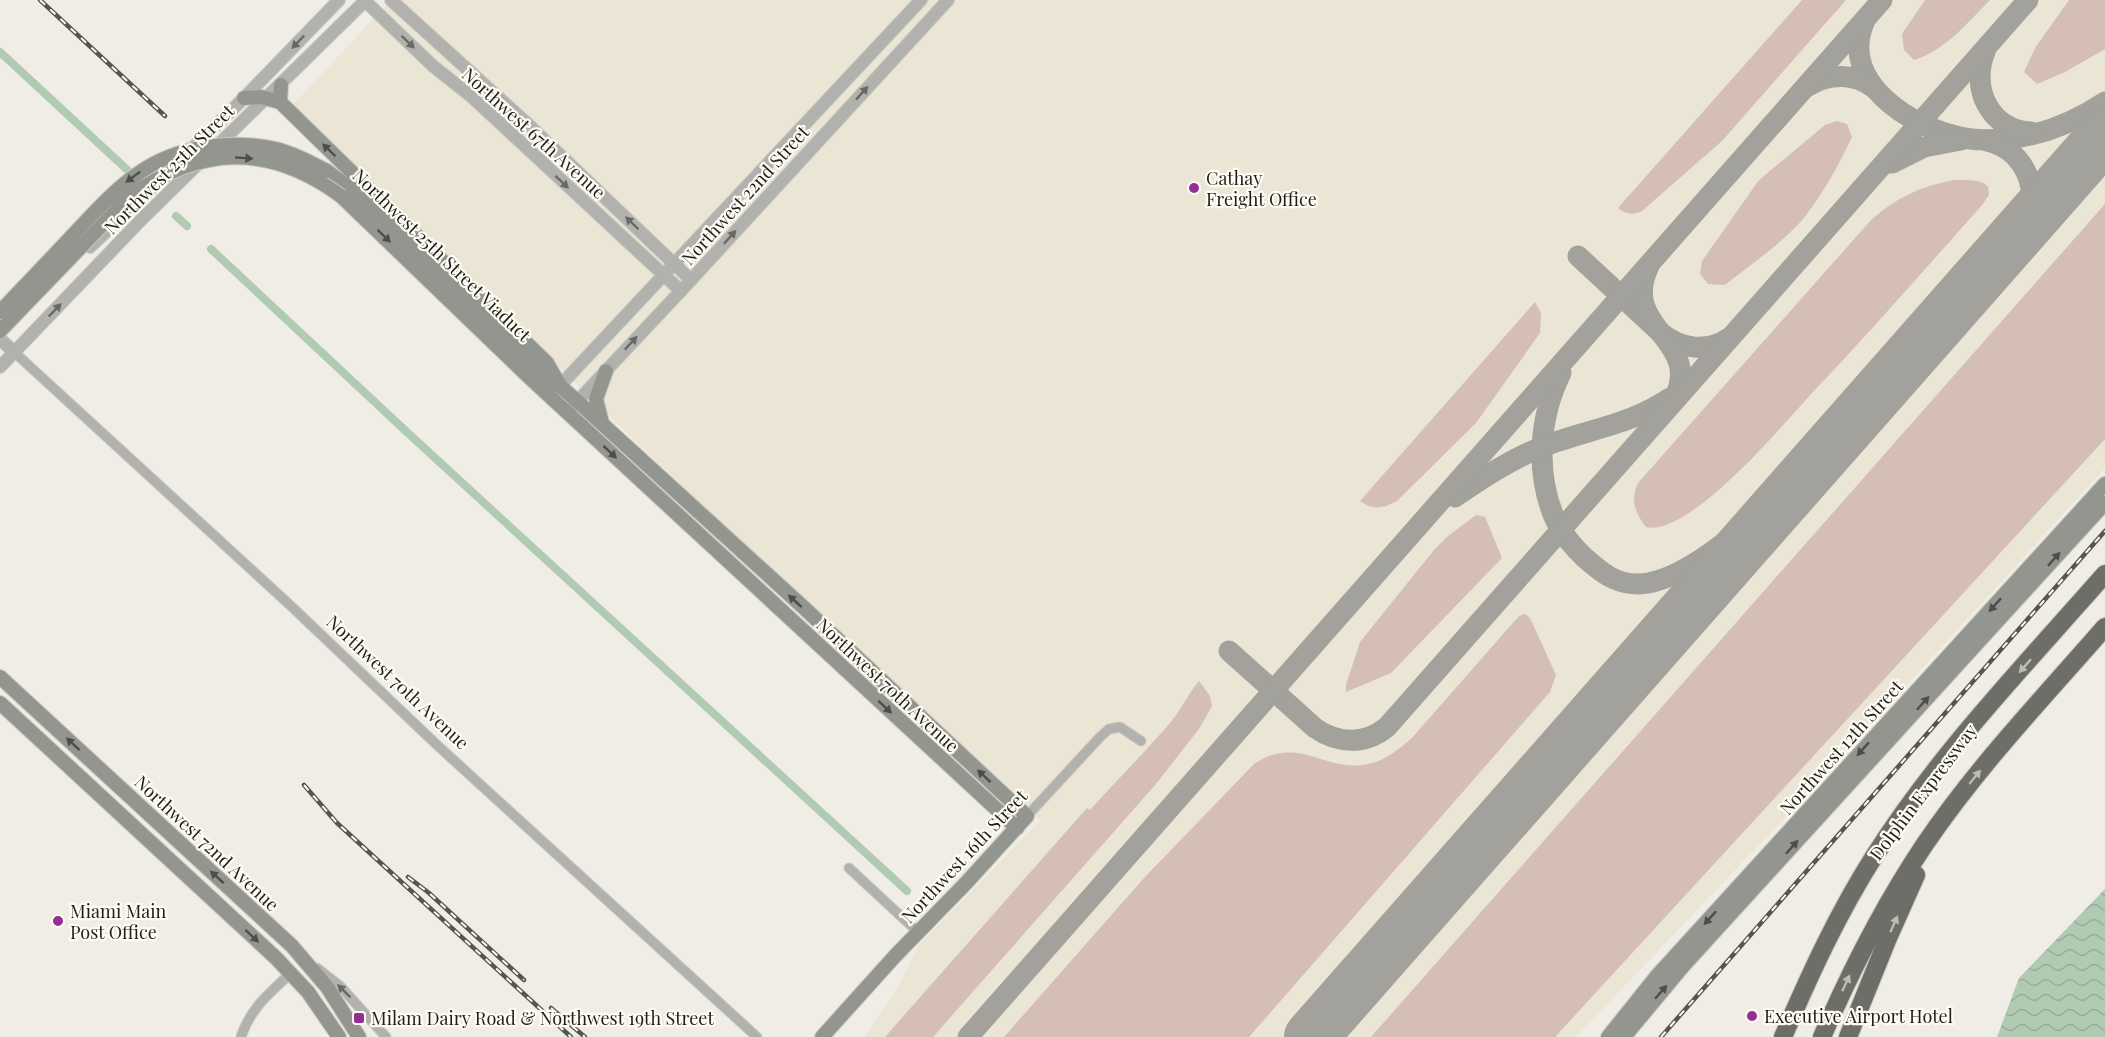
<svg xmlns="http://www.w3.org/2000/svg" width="2105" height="1037" font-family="'Playfair Display',serif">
<defs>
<pattern id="water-waves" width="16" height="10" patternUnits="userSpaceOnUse" patternTransform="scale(1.5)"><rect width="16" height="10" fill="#b1cab2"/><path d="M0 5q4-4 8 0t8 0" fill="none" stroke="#98ad98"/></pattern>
</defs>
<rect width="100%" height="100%" fill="#efede5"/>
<!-- built -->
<path fill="#eae5d5" d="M 391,0 L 2105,0 L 2105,468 L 1799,803 L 1576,1037 L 864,1037 L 896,991 L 918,946 L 1040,821 L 947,741 L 290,108 Z"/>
<!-- grass -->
<g fill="#d5beb5">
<path d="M 1802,0 L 1846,0 L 1722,141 L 1642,211 C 1632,215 1627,215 1618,208 Z"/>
<path d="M 1925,0 L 1990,0 C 1968,22 1945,51 1914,60 L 1904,50 L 1902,34 Z"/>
<path d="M 2069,0 L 2105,0 L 2105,49 L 2065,72 L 2037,84 L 2024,72 L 2035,48 Z"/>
<path d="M 1837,121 L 1847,124 L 1852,137 C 1840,163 1824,191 1807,214 C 1786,241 1751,264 1725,285 L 1708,284 L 1700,274 L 1702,261 L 1759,180 L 1825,125 Z"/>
<path d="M 1955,180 C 1967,180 1979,179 1988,186 L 1989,195 L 1982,205 C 1926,268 1871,331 1813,392 C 1783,425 1754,459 1721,488 C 1705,502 1668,533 1646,527 C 1635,513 1630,500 1638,483 L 1871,220 C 1895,198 1923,185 1955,180 Z"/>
<path d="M 2105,204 L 2105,439 L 1555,1037 L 1371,1037 Z"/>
<path d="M 1535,302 L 1541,313 L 1540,333 L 1476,423 L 1397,501 C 1383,508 1374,511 1360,501 Z"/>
<path d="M 1476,515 L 1485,517 L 1502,558 L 1391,673 L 1346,692 L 1346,685 L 1360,642 L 1434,550 L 1448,536 Z"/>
<path d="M 1525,614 L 1530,618 L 1556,675 L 1550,692 L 1249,1037 L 1004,1037 L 1144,878 L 1254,764 C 1302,732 1327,778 1376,762 C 1389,757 1400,748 1411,739 L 1519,616 Z"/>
<path d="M 1199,681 L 1210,696 L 1212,706 L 1199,729 L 1156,784 L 933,1037 L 885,1037 L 1087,808 L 1090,810 C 1116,781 1144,753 1170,723 C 1181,710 1188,694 1199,681 Z"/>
</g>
<!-- water -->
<path fill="url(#water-waves)" d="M 2105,889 L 2105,1037 L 1997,1037 L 2019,978 Z"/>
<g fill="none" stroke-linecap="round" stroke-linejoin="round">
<!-- canal -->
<g stroke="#b1cab2" stroke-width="8">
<path d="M 0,52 L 136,178"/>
<path d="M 176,216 L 187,226"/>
<path d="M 211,249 L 409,434 L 907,891"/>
</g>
<!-- taxiway -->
<g stroke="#a2a19b" stroke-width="21">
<path d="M 1864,23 C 1839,82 1911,127 1960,137 C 1975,141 1991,140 2006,139 C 2042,136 2076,121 2105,102"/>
<path d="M 1985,52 C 1970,88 1990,130 2031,132"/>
<path d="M 1808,86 C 1829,73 1855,73 1874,88"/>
<path d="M 1987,141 C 2019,148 2039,181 2028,212 C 2024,225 2014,237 2006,248"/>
<path d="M 1892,163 L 1924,147 L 1961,140"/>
<path d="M 1578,256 L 1661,333 C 1681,349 1707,353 1729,338"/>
<path d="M 1649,266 C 1618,330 1706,339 1673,401"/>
<path d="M 1561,373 C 1539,417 1535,473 1555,519 C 1563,535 1572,546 1585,558 C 1601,572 1615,584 1637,584 C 1706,584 1822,451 1870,402"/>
<path d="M 1455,497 C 1482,478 1511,459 1542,447 C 1585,430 1631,425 1670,398"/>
<path d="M 1229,651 L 1315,728 C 1338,744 1365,745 1387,727 L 2028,0"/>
<path d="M 968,1037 L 1882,0"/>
</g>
<!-- runway -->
<path stroke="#a2a19b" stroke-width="54" d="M 1311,1037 L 2105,135"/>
<!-- minor casing -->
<g stroke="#cac8c1" stroke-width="11">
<g id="minor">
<path d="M 14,352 L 291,606 L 437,745 L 757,1037"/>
<path d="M 1027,816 L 1100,737 L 1109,729 L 1120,727 L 1141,741"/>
<path d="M 849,868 L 918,932"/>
<path d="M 317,968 L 340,986 L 386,1037"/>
<path d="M 241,1037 C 250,1009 270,992 291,973"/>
</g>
</g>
<!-- tertiary casing -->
<g stroke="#cac8c1" stroke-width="14">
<g id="tertiary">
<path d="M 364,0 L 433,66 L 472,97 L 681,291"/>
<path d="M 391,0 L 532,128 L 691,280"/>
<path d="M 215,148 L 366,0"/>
<path d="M 168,172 L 244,98 L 339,0"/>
<path d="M 90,247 L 156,184"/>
<path d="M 0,339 L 14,352"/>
<path d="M 0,367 L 140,221 L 200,162"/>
<path d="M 555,391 L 921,0"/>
<path d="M 572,407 L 691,280 L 948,0"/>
</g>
</g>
<!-- secondary casing -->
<g stroke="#cac8c1" stroke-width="16">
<g id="secondary">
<path d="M 244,98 L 261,97 L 280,102 L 547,363 L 559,384"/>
<path d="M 280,102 L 281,85"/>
<path d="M 327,171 L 355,192 L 537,372 L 560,386 L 577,401 L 802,606 L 1027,816 L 967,882 L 895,956 L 822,1037"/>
<path d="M 341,196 L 530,378 L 1017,828"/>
<path d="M 602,423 L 596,399 L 606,371"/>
<path d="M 0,677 L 292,946 L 327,987 L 359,1037"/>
<path d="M 0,703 L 276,958 L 308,992 L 339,1037"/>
<path d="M 1608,1037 L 1656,977 L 2105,484"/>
<path d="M 1624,1037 L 1684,965 L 2105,503"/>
</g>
</g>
<!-- motorway casing -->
<g stroke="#cac8c1" stroke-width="20">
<g id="motorway">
<path d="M 1783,1037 C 1810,974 1838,913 1875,855 C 1940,753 2025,665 2105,574"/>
<path d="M 1822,1037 C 1851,970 1884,905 1925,844 C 1978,766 2043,698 2105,627"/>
<path d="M 1848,1037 L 1888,938 L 1916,875"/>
</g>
</g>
<!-- minor -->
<use href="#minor" stroke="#b1b2ae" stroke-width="9"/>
<!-- tertiary -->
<use href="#tertiary" stroke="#b1b2ae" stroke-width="12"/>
<!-- secondary -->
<use href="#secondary" stroke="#93958f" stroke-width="14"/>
<!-- motorway -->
<use href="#motorway" stroke="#6c6e67" stroke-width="18"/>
<!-- rail casing -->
<g stroke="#565551" stroke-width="4.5">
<g id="rail">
<path d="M 40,0 L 165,116"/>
<path d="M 304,785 L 337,823 L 571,1037"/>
<path d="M 408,877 L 429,893 L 524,980"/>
<path d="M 551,1008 L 585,1037"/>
<path d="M 1661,1037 L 2105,531"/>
</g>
</g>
<!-- rail -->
<use href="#rail" stroke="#fdfbf2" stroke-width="2" stroke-dasharray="7" stroke-linecap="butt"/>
<!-- secondary-bridge casing -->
<g stroke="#cac8c1" stroke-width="16" stroke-linecap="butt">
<g id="secondary-bridge">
<path d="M 0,312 C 24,286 49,261 73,235 C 93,214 112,192 136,175 C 175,146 230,139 276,149 C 294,153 311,163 327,171"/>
<path d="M 0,331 L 130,196 C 202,145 270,144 341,196"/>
</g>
</g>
<!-- secondary-bridge -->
<use href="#secondary-bridge" stroke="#93958f" stroke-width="14"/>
</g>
<!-- one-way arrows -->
<defs><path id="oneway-solid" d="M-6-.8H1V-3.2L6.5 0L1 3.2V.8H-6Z" transform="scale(1.5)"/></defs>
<g fill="#686864">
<use href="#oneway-solid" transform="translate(298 42) rotate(134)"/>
<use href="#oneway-solid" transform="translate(408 42) rotate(44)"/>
<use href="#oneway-solid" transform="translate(862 93) rotate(-48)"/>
<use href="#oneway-solid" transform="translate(562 182) rotate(43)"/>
<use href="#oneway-solid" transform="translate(632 223) rotate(-136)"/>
<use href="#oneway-solid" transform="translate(730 237) rotate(-48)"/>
<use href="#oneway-solid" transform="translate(55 310) rotate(-46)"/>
<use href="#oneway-solid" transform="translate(631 343) rotate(-47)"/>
<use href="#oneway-solid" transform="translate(344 991) rotate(-135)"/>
</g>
<g fill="#4d4e49">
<use href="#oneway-solid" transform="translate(329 150) rotate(-136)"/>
<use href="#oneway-solid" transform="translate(244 158) rotate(4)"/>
<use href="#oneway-solid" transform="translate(133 177) rotate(143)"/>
<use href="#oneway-solid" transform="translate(384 236) rotate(44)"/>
<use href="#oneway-solid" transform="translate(610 452) rotate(43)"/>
<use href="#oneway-solid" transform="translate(2054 559) rotate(-48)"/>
<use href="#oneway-solid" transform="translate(795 601) rotate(-138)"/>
<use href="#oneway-solid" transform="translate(1995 605) rotate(132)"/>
<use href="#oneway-solid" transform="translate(1923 703) rotate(-48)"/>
<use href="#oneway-solid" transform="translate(885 707) rotate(43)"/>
<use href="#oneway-solid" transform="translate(73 744) rotate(-137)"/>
<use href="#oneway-solid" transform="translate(1863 749) rotate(132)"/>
<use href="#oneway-solid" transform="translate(984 776) rotate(-137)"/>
<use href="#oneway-solid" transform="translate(1792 847) rotate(-48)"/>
<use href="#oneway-solid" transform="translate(217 877) rotate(-138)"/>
<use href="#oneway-solid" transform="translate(1710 918) rotate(132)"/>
<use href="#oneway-solid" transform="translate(252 936) rotate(43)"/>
<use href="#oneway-solid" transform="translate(1661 992) rotate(-49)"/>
</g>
<g fill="#bcbcb3">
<use href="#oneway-solid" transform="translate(2025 666) rotate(131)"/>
<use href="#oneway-solid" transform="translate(1975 777) rotate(-51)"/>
<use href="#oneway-solid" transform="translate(1894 924) rotate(-66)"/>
<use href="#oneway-solid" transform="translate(1846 983) rotate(-65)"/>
</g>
<!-- markers -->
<g fill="#932e94" stroke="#fdfbf2" stroke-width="2">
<circle cx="1194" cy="188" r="6"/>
<circle cx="58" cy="921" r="6"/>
<circle cx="1752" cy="1016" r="6"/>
<rect x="353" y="1012" width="12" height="12" rx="3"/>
</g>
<g text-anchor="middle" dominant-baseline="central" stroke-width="4.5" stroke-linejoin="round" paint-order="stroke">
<!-- street labels -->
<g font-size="18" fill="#1f1e1b" stroke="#fdfbf2">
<text transform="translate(534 133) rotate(42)">Northwest 67th Avenue</text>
<text transform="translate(169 169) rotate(-45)">Northwest 25th Street</text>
<text transform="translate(745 195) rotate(-48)">Northwest 22nd Street</text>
<text transform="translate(442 255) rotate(44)">Northwest 25th Street Viaduct</text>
<text transform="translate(398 682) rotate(43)">Northwest 70th Avenue</text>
<text transform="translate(888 685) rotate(43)">Northwest 70th Avenue</text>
<text transform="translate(1841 747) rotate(-48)">Northwest 12th Street</text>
<text transform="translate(1923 792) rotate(-53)">Dolphin Expressway</text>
<text transform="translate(207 843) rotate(43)">Northwest 72nd Avenue</text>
<text transform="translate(964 856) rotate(-47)">Northwest 16th Street</text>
</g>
<!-- poi labels -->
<g font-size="18" fill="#1f1e1b" stroke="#fdfbf2" text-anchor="start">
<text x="1206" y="178">Cathay<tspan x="1206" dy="21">Freight Office</tspan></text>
<text x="70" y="911">Miami Main<tspan x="70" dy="21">Post Office</tspan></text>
<text x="1764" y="1016">Executive Airport Hotel</text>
<text x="371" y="1018">Milam Dairy Road &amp; Northwest 19th Street</text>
</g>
</g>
</svg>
